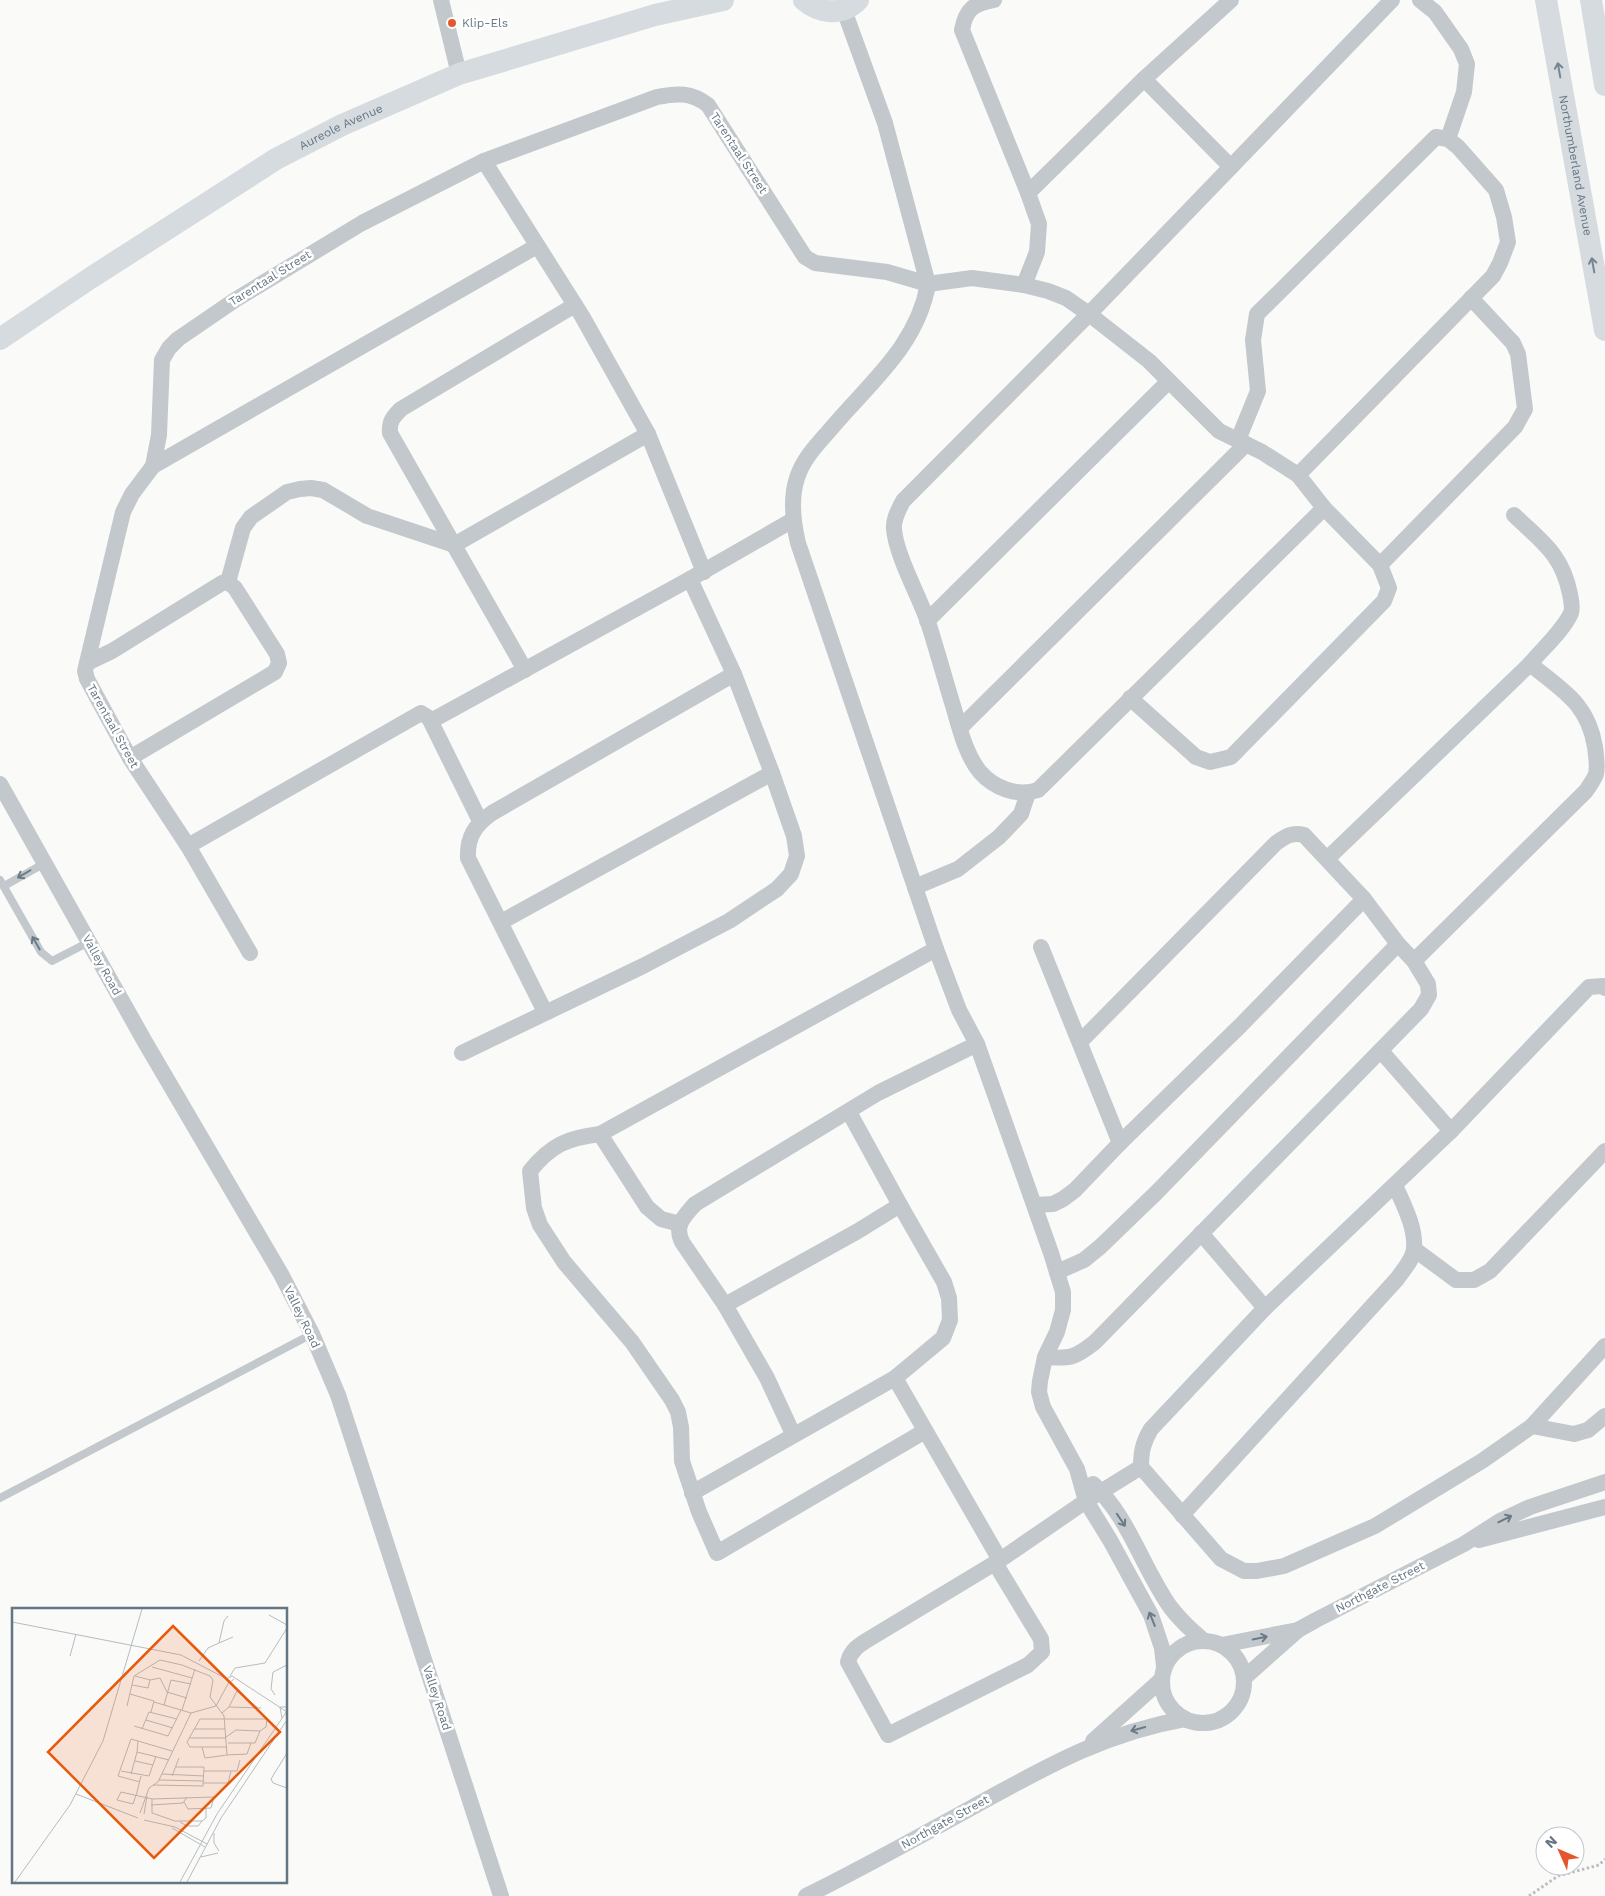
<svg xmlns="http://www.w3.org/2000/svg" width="1605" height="1896" font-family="'Work Sans',sans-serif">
<rect width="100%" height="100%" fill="#fafaf8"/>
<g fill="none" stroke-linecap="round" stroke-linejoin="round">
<!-- path -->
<path stroke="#bbbfc2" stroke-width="3" stroke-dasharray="2.5 2.5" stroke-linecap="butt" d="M 1529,1896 L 1558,1876 L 1599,1865 L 1605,1859"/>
<!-- lane -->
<g stroke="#c3c8cc" stroke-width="8">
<path d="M 0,880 L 41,952 L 52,961 L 89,942"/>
<path d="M 4,886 L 45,863"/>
<path d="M 0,1498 L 312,1334"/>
</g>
<!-- street -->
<g stroke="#c3c8cc" stroke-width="16">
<path d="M 441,0 L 459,74"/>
<path d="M 994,0 C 974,4 966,8 962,30 L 1028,193"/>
<path d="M 1420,0 L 1435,12 L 1461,49 L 1467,64 L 1464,92 L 1448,139"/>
<path d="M 844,10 L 885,123 L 928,284 C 917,347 868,384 829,431 C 816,446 803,459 797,478 C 790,499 793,522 798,543 L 936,949 L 959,1010 L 977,1044 L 1051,1253 L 1063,1292 L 1063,1310 L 1057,1332 L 1045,1357 L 1040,1381 L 1039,1392 L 1043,1407 L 1077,1469 L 1086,1501 L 1110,1540 L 1151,1615 L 1162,1648 L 1164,1666"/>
<path d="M 1144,79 L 1231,167"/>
<path d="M 484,161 L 582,316 L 648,434 L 704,572"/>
<path d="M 1024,285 L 1037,252 L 1039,224 L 1028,193 L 1144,79 L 1231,0"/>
<path d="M 1238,440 L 1258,391 L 1253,340 L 1257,314 L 1436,137 L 1448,139 L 1458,147 L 1496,190 L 1504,217 L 1508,242 L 1500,263 L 1493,276 L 1298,475"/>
<path d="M 153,466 L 537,246"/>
<path d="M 1324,508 L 1038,790 C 1017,797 994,788 980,772 C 966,755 960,730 954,709 C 945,680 937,650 928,622 C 919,596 896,555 894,529 C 893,519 899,509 903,501 L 1089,314 L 1392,0"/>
<path d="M 1380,565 L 1515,427 L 1525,409 L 1518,354 L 1513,343 L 1471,298"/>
<path d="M 228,582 L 243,528 L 251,517 L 287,492 L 300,489 L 311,488 L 323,490 L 367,516 L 454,545 L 648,434"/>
<path d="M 927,621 L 1169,381"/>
<path d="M 87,663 L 112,651 L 222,583 L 228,582 L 235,588 L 277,654 L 279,663 L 275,672 L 130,758"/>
<path d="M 525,670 L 390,433 C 389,421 393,417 401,409 L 575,305"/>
<path d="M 431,721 L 690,579 L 793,520"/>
<path d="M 960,728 L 1246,444"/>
<path d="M 0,784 L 145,1042 L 281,1274 L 312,1334 L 338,1395 L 501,1896"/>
<path d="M 188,846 L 421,713 L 429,718 L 480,821"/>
<path d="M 1327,859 L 1530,664 C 1542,649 1563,631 1571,613 C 1573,608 1571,600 1570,594 C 1562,554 1542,542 1514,515"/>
<path d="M 915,887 L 958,869 L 999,837 L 1021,814 L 1028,793"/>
<path d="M 501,922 L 772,773"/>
<path d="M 1041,947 L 1120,1143"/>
<path d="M 250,953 L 188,846 L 130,758 L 87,679 L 85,671 L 123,512 L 132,494 L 153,466 L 159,435 L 162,360 L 169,348 L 178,339 L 235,300 L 362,223 L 484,161 L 657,97 C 677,93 691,92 708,105 L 805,257 L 815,263 L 887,272 L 928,284 L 972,278 L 1024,285 L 1048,291 L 1066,298 L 1089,314 L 1149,361 L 1219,431 L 1262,452 L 1298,475 L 1324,508 L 1380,565 L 1389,588 L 1384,601 L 1231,757 L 1210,762 L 1196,757 L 1130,698"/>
<path d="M 1414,961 L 1586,791 C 1589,786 1594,780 1596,774 C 1598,766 1596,755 1595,747 C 1588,703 1562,690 1530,664"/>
<path d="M 1605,988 L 1603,986 L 1589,987 L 1451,1131 L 1265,1308 L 1151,1429 C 1143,1442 1141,1452 1141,1467 L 1221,1559 L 1244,1571 L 1257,1571 L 1284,1566 L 1375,1526 L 1482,1461 L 1532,1426 L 1605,1346"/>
<path d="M 545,1012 L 468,858 C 467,837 475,825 492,813 L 734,674"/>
<path d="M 1381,1051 L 1451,1131"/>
<path d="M 462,1053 L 643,966 L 729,921 L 777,889 L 791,874 L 797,856 L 794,836 L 772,773 L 734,674 L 690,579"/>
<path d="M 600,1134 L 936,949"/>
<path d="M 1035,1205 L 1053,1204 L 1063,1199 L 1075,1190 L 1120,1143 L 1241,1025 L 1364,899"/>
<path d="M 680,1224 L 661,1219 L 647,1207 L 600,1134 C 567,1138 551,1145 530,1171 L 534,1208 L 540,1225 L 564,1262 L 632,1342 L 672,1400 L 678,1412 L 681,1427 L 682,1461 L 699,1512 L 717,1553 L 925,1431"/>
<path d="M 1201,1233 L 1265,1308"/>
<path d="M 1414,1249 L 1456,1280 L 1474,1280 L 1490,1271 L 1605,1151"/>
<path d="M 1057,1272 L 1084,1260 L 1100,1247 L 1156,1193 L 1398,944"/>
<path d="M 725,1305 L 858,1231 L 900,1205"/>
<path d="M 1045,1357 C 1070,1359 1075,1358 1095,1342 L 1421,1009 L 1429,995 L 1428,984 L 1414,961 L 1398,944 L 1364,899 L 1304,835 C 1292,832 1286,836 1276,843 L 1081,1041"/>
<path d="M 895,1378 L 1000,1560"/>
<path d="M 1532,1426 L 1574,1434 L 1588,1430 L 1605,1416"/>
<path d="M 793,1434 L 767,1378 L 725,1305 L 682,1242 C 674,1225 684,1217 695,1204 L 878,1093 L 977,1044"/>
<path d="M 1093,1484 C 1129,1517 1143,1569 1171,1608 C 1181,1621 1192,1631 1204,1641"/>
<path d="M 692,1493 L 895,1378 L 943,1338 L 950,1320 L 949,1298 L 944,1282 L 900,1205 L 849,1112"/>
<path d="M 1182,1515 L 1397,1279 C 1403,1270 1413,1260 1414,1249 C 1416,1227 1403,1204 1395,1185"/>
<path d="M 1479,1540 L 1605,1507"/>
<path d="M 995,1563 L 1041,1639 L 1042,1652 L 1028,1665 L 888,1735 L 848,1662 C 851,1650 859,1645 869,1639 L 995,1563 L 1000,1560 L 1086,1501 L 1141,1467"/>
<circle cx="1203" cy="1682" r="41"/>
<path d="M 1222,1645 L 1298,1630"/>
<path d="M 1244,1678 L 1298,1630 L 1316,1620 L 1464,1544 L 1500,1521 L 1530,1507 L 1605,1482"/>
<path d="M 1093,1741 L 1161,1680"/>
<path d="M 806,1896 C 863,1868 918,1837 973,1807 C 1044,1768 1104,1733 1185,1719"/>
</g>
<!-- secondary -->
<g stroke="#d6dbdf" stroke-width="22">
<path d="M 804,0 C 820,14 842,16 858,0"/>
<path id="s1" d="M 1546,0 L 1605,330"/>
<path d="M 1591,0 L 1605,85"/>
<path id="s2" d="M 0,339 L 89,279 L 276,159 L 342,125 L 459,74 L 655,15 L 723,0"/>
</g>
</g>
<!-- one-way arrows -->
<defs><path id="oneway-shaft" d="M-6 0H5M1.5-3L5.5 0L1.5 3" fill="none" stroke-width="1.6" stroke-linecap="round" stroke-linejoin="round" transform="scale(1.25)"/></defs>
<g stroke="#768591">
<use href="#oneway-shaft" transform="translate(1559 70) rotate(-100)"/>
<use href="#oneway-shaft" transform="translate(1593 265) rotate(-100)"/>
</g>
<g stroke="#6a7a87">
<use href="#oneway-shaft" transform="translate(24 874) rotate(150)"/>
<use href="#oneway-shaft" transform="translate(36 943) rotate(-120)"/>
<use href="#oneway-shaft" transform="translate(1505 1519) rotate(-26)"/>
<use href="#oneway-shaft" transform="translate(1121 1520) rotate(56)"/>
<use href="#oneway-shaft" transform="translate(1152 1619) rotate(-112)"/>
<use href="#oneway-shaft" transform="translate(1260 1638) rotate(-11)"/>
<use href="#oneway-shaft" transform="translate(1138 1729) rotate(164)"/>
</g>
<!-- markers -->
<circle fill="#e4572e" stroke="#fff" stroke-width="2" cx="452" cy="23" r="5"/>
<g text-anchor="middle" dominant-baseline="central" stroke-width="5" stroke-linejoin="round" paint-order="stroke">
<!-- poi labels -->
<g font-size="12" fill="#657683" stroke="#fff" text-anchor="start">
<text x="462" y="23">Klip-Els</text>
</g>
<!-- street labels -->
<g font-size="12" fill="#657683" stroke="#fff">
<text stroke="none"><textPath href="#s2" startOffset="402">Aureole Avenue</textPath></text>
<text transform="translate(739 153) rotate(57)">Tarentaal Street</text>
<text stroke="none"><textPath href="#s1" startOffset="168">Northumberland Avenue</textPath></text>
<text transform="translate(270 278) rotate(-32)">Tarentaal Street</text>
<text transform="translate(113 726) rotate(61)">Tarentaal Street</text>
<text transform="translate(102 965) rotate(61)">Valley Road</text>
<text transform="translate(302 1317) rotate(64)">Valley Road</text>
<text transform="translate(1380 1587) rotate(-27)">Northgate Street</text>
<text transform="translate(437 1698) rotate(72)">Valley Road</text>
<text transform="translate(945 1822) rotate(-29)">Northgate Street</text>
</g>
</g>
<!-- overview -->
<g transform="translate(12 1608)">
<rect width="275" height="275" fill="#fafaf8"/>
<path fill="none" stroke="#b5bdc2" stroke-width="1" d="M 257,7 L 275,17M 0,14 L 169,47 L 215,71M 207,35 L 221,29M 58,48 L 64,26M 187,53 L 196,40 L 207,35 L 212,13 L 216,8M 140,59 L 180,70M 218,68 L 223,60 L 253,55 L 275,20M 222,71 L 217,75 L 214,71 L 220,68 L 275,104M 138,72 L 148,70 L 155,84 L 175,90M 120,77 L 136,80 L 138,72 L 123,68M 118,86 L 142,93 L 139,104M 263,87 L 259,81 L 261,64 L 275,57M 142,94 L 179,105M 152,97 L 159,72 L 179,76M 115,98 L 122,68 L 148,52 L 170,57 L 198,68 L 201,72 L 198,89 L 212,108 L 215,147 L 193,150 L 190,139M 217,99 L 225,83 L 246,100M 170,102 L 183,61M 210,105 L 217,99 L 249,100M 270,110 L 268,99 L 275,99M 134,112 L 161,120M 122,118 L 156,128 L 169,102M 130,121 L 137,104 L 165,111M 182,121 L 213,121M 214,129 L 224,122 L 248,123 L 243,135 L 216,135M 177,130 L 214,130M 126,133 L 160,143M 215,139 L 178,139 L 175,134 L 188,111 L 255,111 L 254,119 L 248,123M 125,144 L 126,133 L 119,131 L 106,168 L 128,174M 275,145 L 259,171 L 261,175 L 275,180M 215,147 L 235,146 L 239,135M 123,153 L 141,157M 109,163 L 137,168 L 144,148M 192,163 L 225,163 L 228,152M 119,166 L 125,144 L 157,152M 150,166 L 192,168M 160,168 L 167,150M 147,172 L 191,173M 191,175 L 216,175 L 219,163M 141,177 L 191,178 L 192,159 L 164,159M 64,186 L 126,210M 124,187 L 121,196 L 105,192 L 109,184 L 140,191 L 202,189 L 199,200 L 176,201 L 172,194M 124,188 L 129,168M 140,191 L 140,205 L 163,213 L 190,213 L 194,210 L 194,200M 139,197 L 171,195 L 175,189M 128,205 L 137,180 L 146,174 L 179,105 L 204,98 L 217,74M 132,206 L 135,188M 132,212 L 163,219 L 195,236M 168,214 L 175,218 L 186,218 L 190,213M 160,220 L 193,239M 202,225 L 202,235 L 207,243M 189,249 L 206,245M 3,274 L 58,197 L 91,133 L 130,1M 168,274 L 205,206 L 275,103M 175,274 L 209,210 L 275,112"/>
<path fill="#e8590c" fill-opacity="0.15" stroke="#e8590c" stroke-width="2.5" d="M 161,18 L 268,124 L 142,250 L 36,144 Z"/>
<rect width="275" height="275" fill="none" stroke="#657683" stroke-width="2.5"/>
</g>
<!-- north arrow -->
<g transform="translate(1560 1851) rotate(315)"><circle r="24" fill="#ffffff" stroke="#c1c8cd"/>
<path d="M0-4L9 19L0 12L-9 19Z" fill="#e4572e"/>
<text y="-8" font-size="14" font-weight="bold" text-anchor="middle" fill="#657683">N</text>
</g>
</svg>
